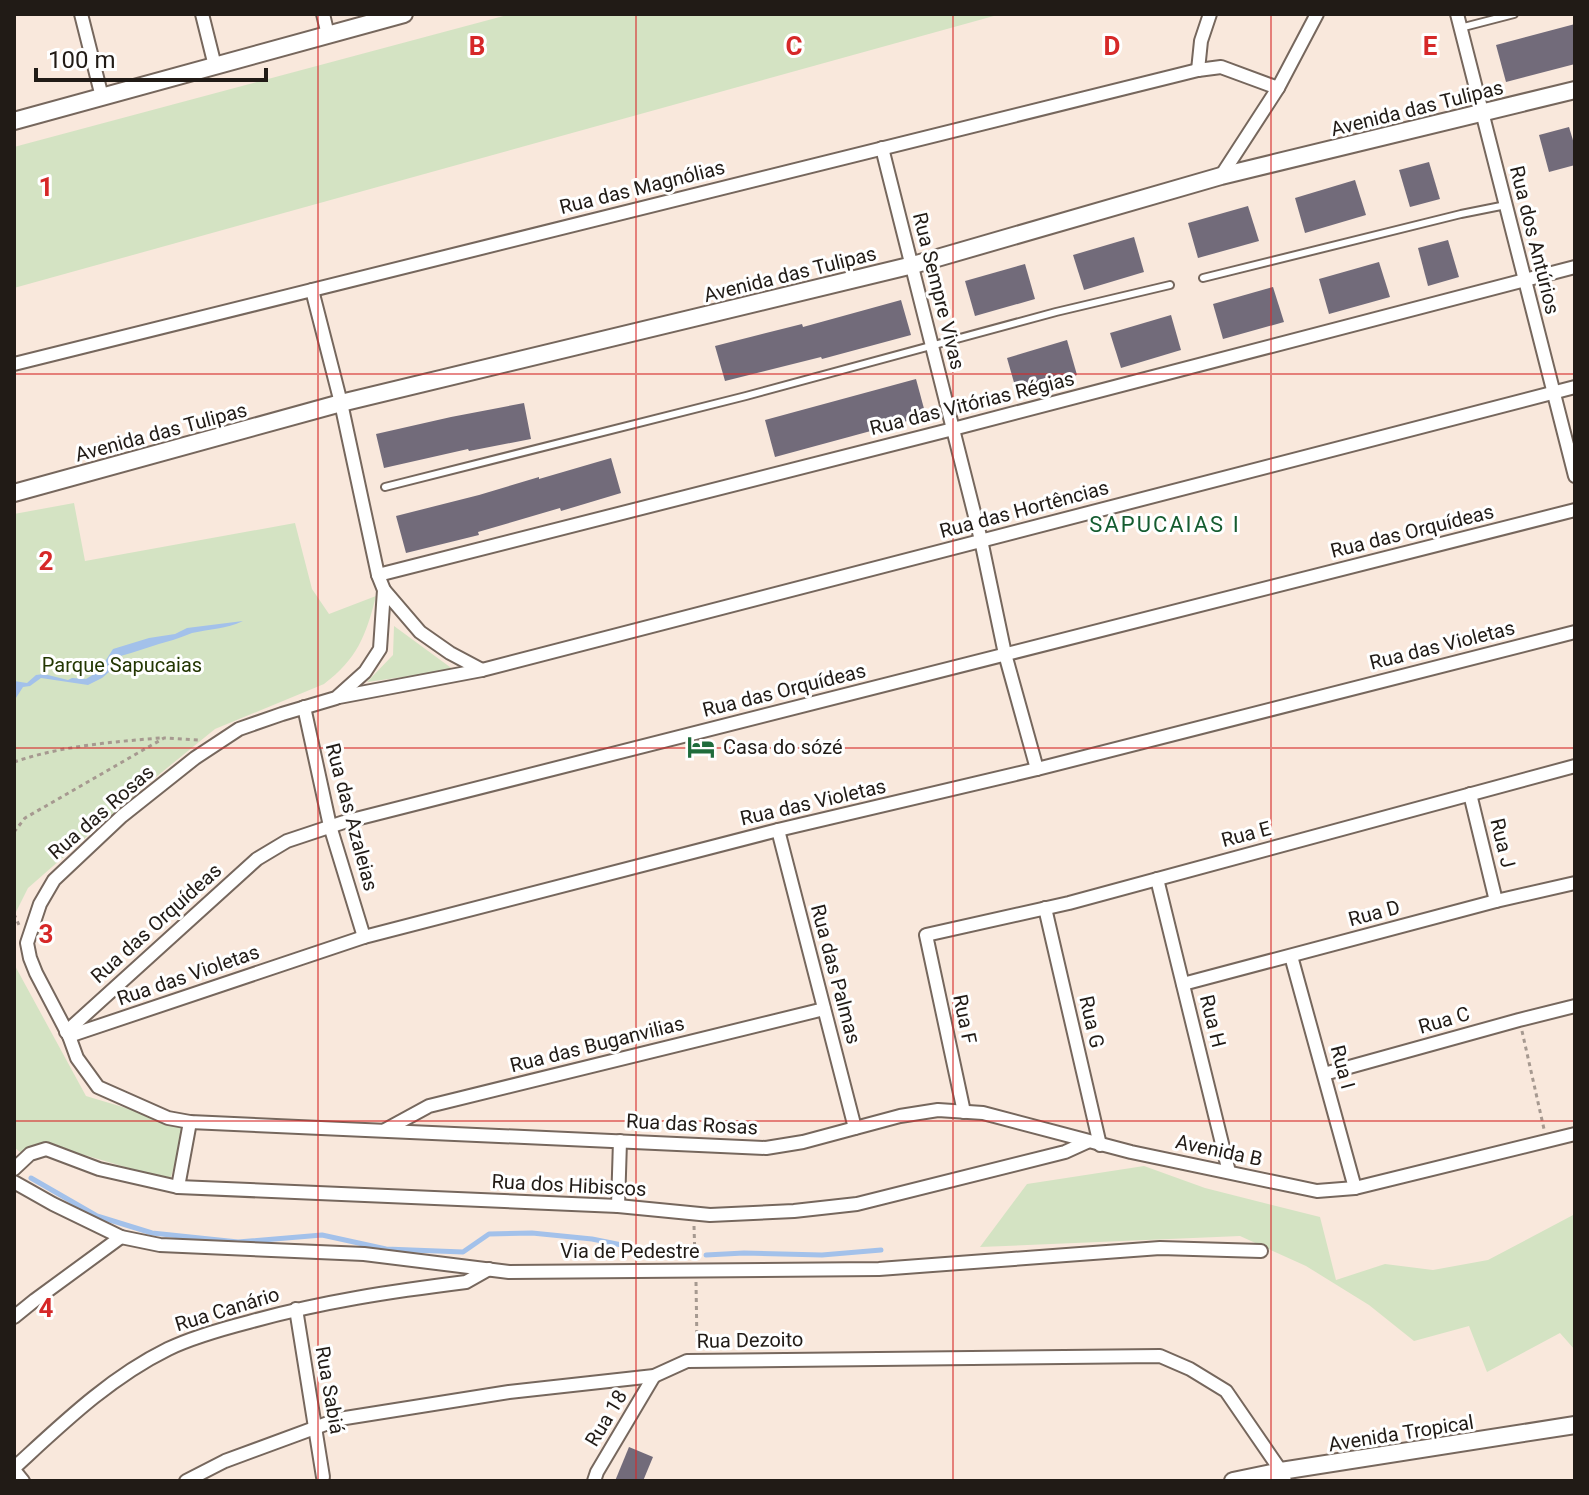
<svg xmlns="http://www.w3.org/2000/svg" width="1589" height="1495" font-family="Roboto,sans-serif">
<rect width="100%" height="100%" fill="#f9e8dc"/>
<!-- green -->
<g fill="#d4e3c3">
<path d="M 511,14 L 1001,14 L 14,288 L 14,147 Z"/>
<path d="M 74,503 L 85,561 L 295,523 L 312,589 L 329,614 L 376,596 C 366,636 357,659 324,684 L 215,729 L 140,790 L 28,888 L 14,916 L 14,514 Z"/>
<path d="M 394,626 L 454,670 L 367,682 L 393,655 Z"/>
<path d="M 14,964 L 86,1096 L 186,1126 L 170,1180 L 50,1145 L 20,1152 L 14,1147 Z"/>
<path d="M 1144,1166 L 1205,1188 L 1320,1217 L 1336,1280 L 1385,1264 L 1433,1270 L 1488,1260 L 1575,1214 L 1575,1350 L 1560,1333 L 1487,1372 L 1469,1326 L 1414,1341 L 1369,1305 L 1306,1266 L 1240,1236 L 980,1247 L 1027,1184 Z"/>
</g>
<!-- water -->
<path fill="#a3c1ea" d="M 243,621 C 226,629 210,629 192,633 C 186,635 180,638 173,640 C 154,645 136,652 117,657 L 109,672 L 102,678 L 88,685 L 41,678 L 30,686 L 23,687 L 14,701 L 14,681 L 27,683 L 36,675 L 44,674 L 68,680 L 72,678 L 86,679 L 99,671 L 113,649 L 149,638 L 175,634 L 187,628 Z"/>
<g fill="none" stroke-linecap="round" stroke-linejoin="round">
<!-- stream -->
<g stroke="#a3c1ea" stroke-width="5">
<path d="M 31,1178 L 97,1216 L 152,1233 L 238,1242 L 322,1235 L 386,1249 L 463,1252 L 489,1234 L 532,1233 L 592,1239 L 681,1257"/>
<path d="M 706,1255 L 744,1253 L 822,1255 L 881,1250"/>
</g>
</g>
<!-- building -->
<g fill="#726b7a">
<path d="M 1575,24 L 1575,64 L 1506,82 L 1496,45 Z"/>
<path d="M 1569,127 L 1575,147 L 1575,165 L 1549,172 L 1539,135 Z"/>
<path d="M 1429,162 L 1440,199 L 1410,207 L 1399,170 Z"/>
<path d="M 1355,180 L 1366,215 L 1305,233 L 1295,198 Z"/>
<path d="M 1248,206 L 1259,241 L 1198,258 L 1188,223 Z"/>
<path d="M 1134,237 L 1144,272 L 1084,290 L 1073,255 Z"/>
<path d="M 1448,240 L 1459,277 L 1428,286 L 1418,248 Z"/>
<path d="M 1379,262 L 1390,297 L 1329,314 L 1319,279 Z"/>
<path d="M 1025,264 L 1035,299 L 975,316 L 965,281 Z"/>
<path d="M 1273,287 L 1284,322 L 1223,339 L 1213,304 Z"/>
<path d="M 901,300 L 911,335 L 822,359 L 821,357 L 725,381 L 715,346 L 802,324 L 803,327 Z"/>
<path d="M 1171,315 L 1181,350 L 1121,368 L 1110,333 Z"/>
<path d="M 1067,340 L 1077,375 L 1017,393 L 1007,358 Z"/>
<path d="M 916,379 L 926,416 L 775,457 L 765,420 Z"/>
<path d="M 524,403 L 531,439 L 469,451 L 468,449 L 384,468 L 376,434 L 451,417 Z"/>
<path d="M 611,458 L 621,493 L 561,511 L 560,508 L 478,532 L 479,535 L 406,553 L 396,516 L 479,495 L 539,477 L 539,479 Z"/>
<path d="M 629,1447 L 653,1457 L 643,1481 L 615,1481 Z"/>
</g>
<g fill="none" stroke-linecap="round" stroke-linejoin="round">
<!-- service casing -->
<g stroke="#76675d" stroke-width="10">
<g id="service">
<path d="M 1460,28 L 1514,14"/>
<path d="M 1203,278 L 1461,214 L 1506,205"/>
<path d="M 385,487 L 746,396 L 1056,312 L 1170,285"/>
</g>
</g>
<!-- minor casing -->
<g stroke="#76675d" stroke-width="16">
<g id="minor">
<path d="M 81,14 L 102,97"/>
<path d="M 202,14 L 215,66"/>
<path d="M 323,14 L 328,35"/>
<path d="M 1457,14 L 1575,476"/>
<path d="M 1198,70 L 1201,41 L 1210,14"/>
<path d="M 882,148 L 981,540 L 1005,654 L 1037,769"/>
<path d="M 1221,176 L 1278,88 L 1317,14"/>
<path d="M 312,290 L 341,403 L 378,575 L 384,590 L 380,649 L 365,672 L 336,698 L 282,714 L 239,729 L 195,758 L 122,816 L 54,880 L 40,904 L 27,943 L 30,958 L 36,973 L 69,1036 L 77,1058 L 98,1087 L 168,1118 L 190,1122 L 766,1148 L 803,1142 L 900,1116 L 938,1110 L 983,1113 L 1131,1152 L 1317,1191 L 1355,1188 L 1575,1134"/>
<path d="M 14,364 L 1198,70 L 1221,67 L 1278,88"/>
<path d="M 378,575 L 953,429 L 1575,267"/>
<path d="M 384,590 L 420,632 L 450,653 L 482,670"/>
<path d="M 339,697 L 482,670 L 1575,387"/>
<path d="M 304,707 L 330,826 L 364,937"/>
<path d="M 1470,794 L 1496,901"/>
<path d="M 778,830 L 855,1128"/>
<path d="M 1157,879 L 1229,1172"/>
<path d="M 1045,908 L 1100,1145"/>
<path d="M 1291,956 L 1355,1188"/>
<path d="M 1183,984 L 1496,901 L 1575,883"/>
<path d="M 66,1032 L 257,859 L 287,841 L 344,822 L 1575,510"/>
<path d="M 69,1036 L 364,937 L 778,830 L 1037,769 L 1575,632"/>
<path d="M 1324,1074 L 1519,1020 L 1575,1006"/>
<path d="M 964,1112 L 926,935 L 1069,903 L 1575,766"/>
<path d="M 385,1130 L 429,1106 L 824,1009"/>
<path d="M 14,1169 L 30,1154 L 46,1149 L 99,1169 L 178,1187 L 618,1206 L 710,1215 L 794,1211 L 857,1204 L 1065,1152 L 1087,1142"/>
<path d="M 14,1182 L 53,1204 L 121,1237 L 160,1245 L 364,1254 L 509,1272 L 879,1269 L 1160,1248 L 1261,1251"/>
<path d="M 178,1187 L 190,1122"/>
<path d="M 618,1206 L 620,1141"/>
<path d="M 296,1309 L 323,1477"/>
<path d="M 14,1317 L 35,1300 L 121,1237"/>
<path d="M 14,1468 C 62,1424 109,1378 168,1349 C 193,1337 222,1329 249,1322 C 320,1302 393,1291 466,1282 L 489,1269"/>
<path d="M 14,1470 L 23,1481"/>
<path d="M 186,1481 L 225,1461 L 339,1419 L 509,1392 L 654,1376 L 687,1361 L 1160,1356 L 1190,1369 L 1226,1391 L 1281,1471 L 1285,1481"/>
<path d="M 594,1481 L 597,1472 L 654,1376"/>
</g>
</g>
<!-- tertiary casing -->
<g stroke="#76675d" stroke-width="20">
<g id="tertiary">
<path d="M 14,121 L 404,14"/>
<path d="M 14,493 L 341,403 L 913,265 L 1221,176 L 1575,90"/>
<path d="M 1233,1481 L 1281,1471 L 1575,1425"/>
</g>
</g>
<!-- path -->
<g stroke="#a69990" stroke-width="3" stroke-dasharray="4 4" stroke-linecap="butt">
<path d="M 14,762 C 61,746 111,742 160,738"/>
<path d="M 14,832 L 25,818 L 164,738 L 198,740"/>
<path d="M 14,914 L 19,925"/>
<path d="M 1522,1031 L 1544,1129"/>
<path d="M 694,1226 L 695,1258"/>
<path d="M 696,1282 L 697,1346"/>
</g>
<!-- service -->
<use href="#service" stroke="#fff" stroke-width="6"/>
<!-- minor -->
<use href="#minor" stroke="#fff" stroke-width="12"/>
<!-- tertiary -->
<use href="#tertiary" stroke="#fff" stroke-width="16"/>
</g>
<!-- grid -->
<path fill="none" stroke="#d62828" stroke-width="2" stroke-opacity="0.55" d="M 318,14 L 318,1481M 636,14 L 636,1481M 953,14 L 953,1481M 1271,14 L 1271,1481M 14,374 L 1575,374M 14,748 L 1575,748M 14,1121 L 1575,1121"/>
<!-- icons -->
<defs>
<g id="hotel-bare" transform="scale(2.16)"><path d="M-6-4.5h1.5V1H6V5H4.5V3h-9V5H-6ZM-4 0a1.8 1.8 0 1 1 3.6 0ZM.5 0V-2.5h3Q6-2.5 6 0Z" fill="#1f6c3b" stroke="#fff" stroke-width="2.5" paint-order="stroke"/></g>
</defs>
<g fill-rule="evenodd">
<use href="#hotel-bare" x="701" y="747"/>
</g>
<g text-anchor="middle" dominant-baseline="central" stroke-width="6" stroke-linejoin="round" paint-order="stroke">
<!-- street labels -->
<g font-size="20" fill="#211b16" stroke="#fff">
<text transform="translate(1417 108) rotate(-14)">Avenida das Tulipas</text>
<text transform="translate(642 187) rotate(-14)">Rua das Magnólias</text>
<text transform="translate(1535 240) rotate(76)">Rua dos Antúrios</text>
<text transform="translate(790 274) rotate(-14)">Avenida das Tulipas</text>
<text transform="translate(939 291) rotate(76)">Rua Sempre Vivas</text>
<text transform="translate(972 403) rotate(-14)">Rua das Vitórias Régias</text>
<text transform="translate(161 432) rotate(-15)">Avenida das Tulipas</text>
<text transform="translate(1024 509) rotate(-15)">Rua das Hortências</text>
<text transform="translate(1412 531) rotate(-14)">Rua das Orquídeas</text>
<text transform="translate(1442 645) rotate(-14)">Rua das Violetas</text>
<text transform="translate(784 690) rotate(-14)">Rua das Orquídeas</text>
<text transform="translate(813 802) rotate(-13)">Rua das Violetas</text>
<text transform="translate(101 812) rotate(-41)">Rua das Rosas</text>
<text transform="translate(352 817) rotate(75)">Rua das Azaleias</text>
<text transform="translate(1246 834) rotate(-15)">Rua E</text>
<text transform="translate(1503 843) rotate(76)">Rua J</text>
<text transform="translate(1374 913) rotate(-15)">Rua D</text>
<text transform="translate(156 923) rotate(-42)">Rua das Orquídeas</text>
<text transform="translate(836 974) rotate(75)">Rua das Palmas</text>
<text transform="translate(188 975) rotate(-19)">Rua das Violetas</text>
<text transform="translate(965 1019) rotate(78)">Rua F</text>
<text transform="translate(1444 1020) rotate(-16)">Rua C</text>
<text transform="translate(1213 1021) rotate(76)">Rua H</text>
<text transform="translate(1092 1022) rotate(77)">Rua G</text>
<text transform="translate(597 1044) rotate(-14)">Rua das Buganvilias</text>
<text transform="translate(1343 1067) rotate(75)">Rua I</text>
<text transform="translate(692 1124) rotate(3)">Rua das Rosas</text>
<text transform="translate(1219 1150) rotate(12)">Avenida B</text>
<text transform="translate(569 1185) rotate(3)">Rua dos Hibiscos</text>
<text x="630" y="1251">Via de Pedestre</text>
<text transform="translate(227 1309) rotate(-17)">Rua Canário</text>
<text transform="translate(750 1340) rotate(-1)">Rua Dezoito</text>
<text transform="translate(330 1390) rotate(80)">Rua Sabiá</text>
<text transform="translate(606 1418) rotate(-59)">Rua 18</text>
<text transform="translate(1401 1433) rotate(-9)">Avenida Tropical</text>
</g>
<!-- park labels -->
<g font-size="20" fill="#233602" stroke="#fff">
<text x="122" y="665">Parque Sapucaias</text>
</g>
<!-- poi labels -->
<g font-size="20" fill="#211b16" stroke="#fff" text-anchor="start">
<text x="723" y="747">Casa do sózé</text>
</g>
<!-- neighbourhood labels -->
<g font-size="22" letter-spacing="2" fill="#155c30" stroke="#fff">
<text x="1165" y="524">SAPUCAIAS I</text>
</g>
</g>
<g font-size="26" text-anchor="middle" font-weight="bold" fill="#d62828" stroke="#fff" stroke-width="6" stroke-linejoin="round" paint-order="stroke">
<text x="477" y="55">B</text>
<text x="794" y="55">C</text>
<text x="1112" y="55">D</text>
<text x="1430" y="55">E</text>
<text x="46" y="196">1</text>
<text x="46" y="570">2</text>
<text x="46" y="943">3</text>
<text x="46" y="1317">4</text>
</g>
<!-- border -->
<rect width="1589" height="1495" fill="none" stroke="#211b16" stroke-width="32"/>
<!-- scale -->
<path d="M36 68v12h230v-12" fill="none" stroke="#211b16" stroke-width="4"/>
<text x="48" y="68" font-size="24" fill="#211b16" stroke="#ffffff" stroke-width="6" paint-order="stroke">100 m</text>
</svg>
